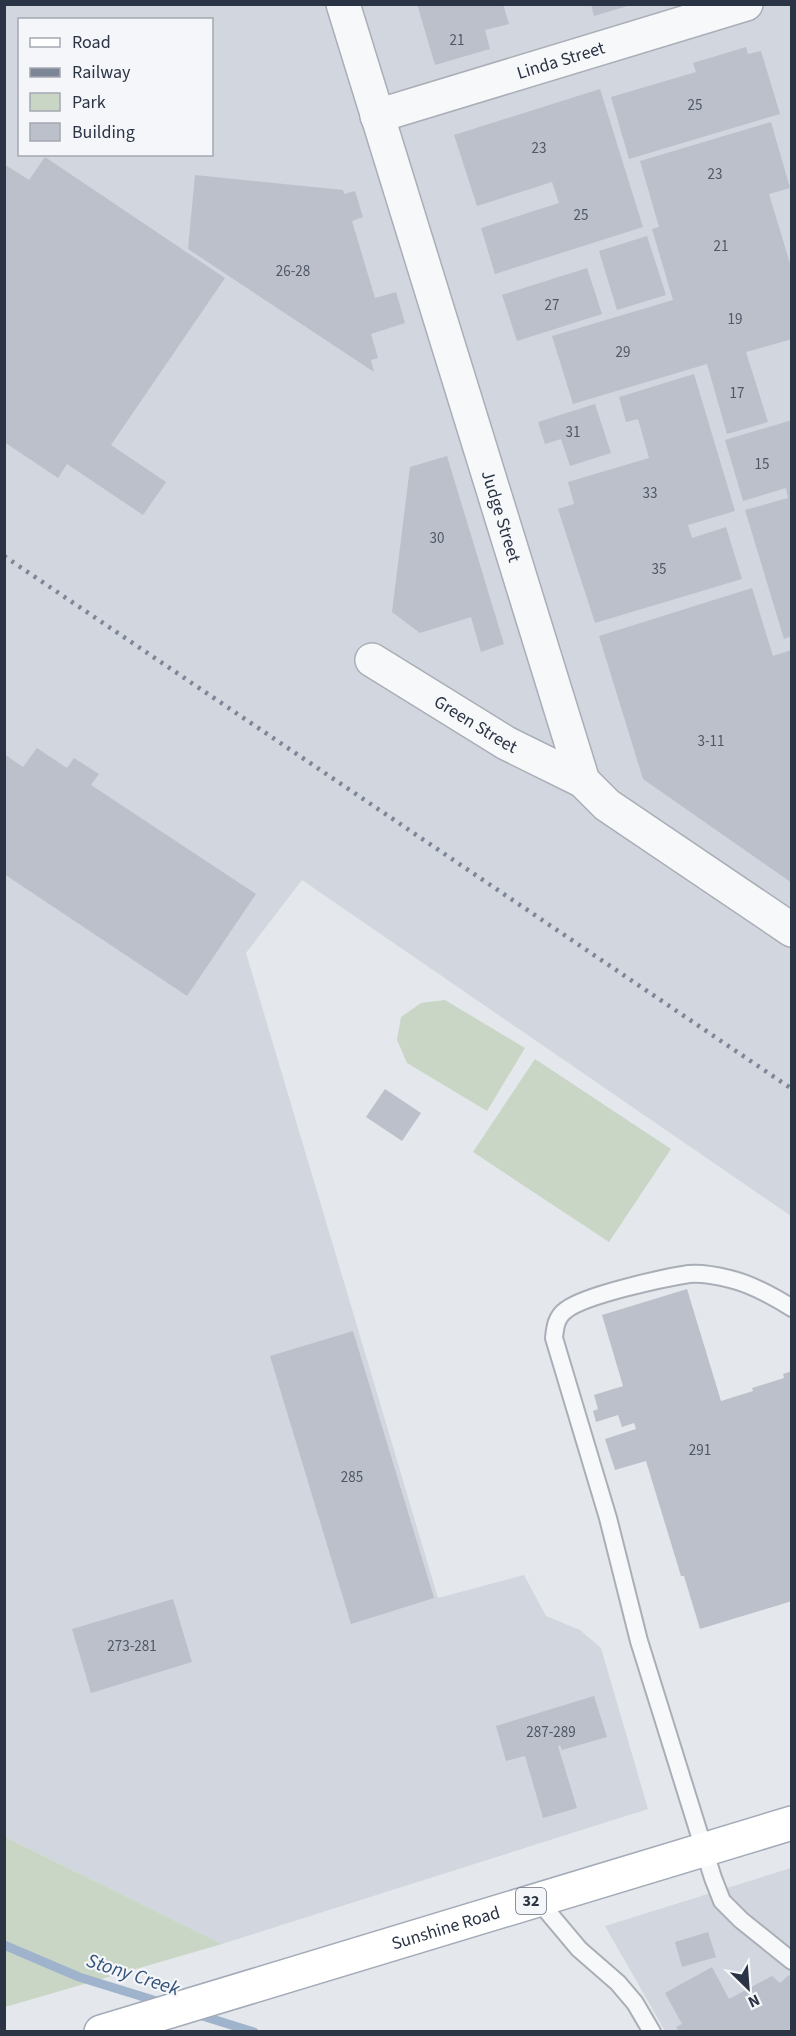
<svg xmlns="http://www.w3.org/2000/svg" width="796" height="2036" font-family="'Source Sans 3',sans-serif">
<rect width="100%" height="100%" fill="#e4e7ec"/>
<!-- built -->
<g fill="#d2d6de" fill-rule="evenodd">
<path d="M 4,5 L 791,5 L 791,1216 L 302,880 L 246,953 L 438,1598 L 524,1575 L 546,1616 L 580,1630 L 601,1648 L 648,1809 L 222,1944 L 5,1837 ZM 20,20 L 212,20 L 212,154 L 20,154 Z"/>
<path d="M 791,1868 L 791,2031 L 665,2031 L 605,1926 Z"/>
</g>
<!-- green -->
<g fill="#c9d6c5">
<path d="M 445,1000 L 525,1048 L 487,1111 L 407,1063 L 397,1040 L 401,1017 L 421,1003 Z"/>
<path d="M 535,1059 L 671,1149 L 609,1242 L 473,1152 Z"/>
<path d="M 4,1837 L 5,1837 L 222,1944 L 5,2007 Z"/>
</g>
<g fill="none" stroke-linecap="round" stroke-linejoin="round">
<!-- stream -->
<g stroke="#9fb4cc" stroke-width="9">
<path d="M 4,1945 L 79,1977 L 163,2003"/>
<path d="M 196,2014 L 254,2032"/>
</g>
</g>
<!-- building -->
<g fill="#bbc0ca">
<path d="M 417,4 L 503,4 L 509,24 L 485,30 L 490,49 L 435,65 Z"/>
<path d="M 591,4 L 631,4 L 631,5 L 594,16 Z"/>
<path d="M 746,47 L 748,54 L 761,51 L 780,114 L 629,159 L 611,97 L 696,72 L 693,63 Z"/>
<path d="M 600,89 L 643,227 L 495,274 L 481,228 L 559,203 L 552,182 L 477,206 L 454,135 Z"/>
<path d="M 771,122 L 790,188 L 769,194 L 792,270 L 792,339 L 746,352 L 768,422 L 727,434 L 707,364 L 573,404 L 552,336 L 673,300 L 652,229 L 659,227 L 640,161 Z"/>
<path d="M 45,157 L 225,278 L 111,445 L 166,482 L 143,515 L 67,464 L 58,478 L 4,442 L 4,164 L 29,180 Z"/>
<path d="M 195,175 L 343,190 L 344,194 L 355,191 L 363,217 L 352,221 L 375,298 L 396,292 L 405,323 L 371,334 L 378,358 L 371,360 L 374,372 L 188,249 Z"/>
<path d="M 647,236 L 666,295 L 617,310 L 599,251 Z"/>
<path d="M 587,268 L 602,314 L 517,341 L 502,295 Z"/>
<path d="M 694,374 L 735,511 L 688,525 L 692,538 L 726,527 L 742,579 L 595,623 L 558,509 L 574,504 L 568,482 L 649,458 L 638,419 L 626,422 L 619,397 Z"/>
<path d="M 595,404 L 611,453 L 570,466 L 561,439 L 545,444 L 538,422 Z"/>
<path d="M 792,420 L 792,636 L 784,639 L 745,510 L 788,498 L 786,488 L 743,501 L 725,440 Z"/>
<path d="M 447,456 L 504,644 L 481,652 L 471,617 L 420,633 L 392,612 L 410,467 Z"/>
<path d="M 752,588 L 773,656 L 792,650 L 792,883 L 643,779 L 599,636 Z"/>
<path d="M 37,748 L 67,768 L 74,758 L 99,774 L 91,785 L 256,894 L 187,996 L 4,874 L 4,754 L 23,767 Z"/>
<path d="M 385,1089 L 421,1113 L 402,1141 L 366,1117 Z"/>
<path d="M 687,1289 L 721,1401 L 753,1391 L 752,1388 L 784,1378 L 783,1374 L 792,1371 L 792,1601 L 700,1629 L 684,1576 L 681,1576 L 646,1461 L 615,1470 L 605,1439 L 636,1429 L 634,1423 L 622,1427 L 618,1415 L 596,1422 L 593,1411 L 598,1409 L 594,1395 L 623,1386 L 602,1315 Z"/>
<path d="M 353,1331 L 434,1598 L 351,1624 L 270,1356 Z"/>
<path d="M 173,1599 L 192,1662 L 91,1693 L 72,1629 Z"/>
<path d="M 594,1696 L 607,1737 L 562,1750 L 560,1745 L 558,1746 L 577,1808 L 543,1818 L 525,1756 L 506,1761 L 496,1726 Z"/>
<path d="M 708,1932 L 716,1957 L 682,1967 L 675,1942 Z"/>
<path d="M 712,1967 L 729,1999 L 772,1976 L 780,1983 L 789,1975 L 792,1978 L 792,2032 L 679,2032 L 676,2027 L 682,2024 L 665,1993 Z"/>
</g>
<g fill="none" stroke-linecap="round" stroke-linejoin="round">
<!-- lane casing -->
<g stroke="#a9aeb7" stroke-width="20">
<g id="lane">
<path d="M 792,1308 C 773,1296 751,1284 730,1279 C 718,1276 700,1273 689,1274 C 663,1278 585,1295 566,1310 C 556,1317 555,1328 554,1338 L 608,1518 L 639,1641 L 713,1878 L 722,1901 L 741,1920 L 792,1961"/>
<path d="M 537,1899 L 579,1949 L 618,1983 L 635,2003 L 652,2032"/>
</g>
</g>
<!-- street casing -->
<g stroke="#a9aeb7" stroke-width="36">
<g id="street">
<path id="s1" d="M 343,4 L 583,781 L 607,805 L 792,930"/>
<path id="s2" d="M 377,116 L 746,4"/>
<path id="s3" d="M 372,660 L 506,743 L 583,781"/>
</g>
</g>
<!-- primary casing -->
<g stroke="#a3abb8" stroke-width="36">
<g id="primary">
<path id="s4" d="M 101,2032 L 792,1823"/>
</g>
</g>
<!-- lane -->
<use href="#lane" stroke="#f7f8fa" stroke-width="16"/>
<!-- street -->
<use href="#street" stroke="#f7f8fa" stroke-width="33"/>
<!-- primary -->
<use href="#primary" stroke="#fff" stroke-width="33"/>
<!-- rail -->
<path stroke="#7d8696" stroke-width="4.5" stroke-dasharray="3 6" stroke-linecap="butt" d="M 4,556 L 792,1089"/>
</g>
<g text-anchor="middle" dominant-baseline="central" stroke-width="4.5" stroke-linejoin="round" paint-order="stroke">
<!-- number labels -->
<g font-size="15" fill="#4f5766">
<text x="457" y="40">21</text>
<text x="695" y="105">25</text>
<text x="539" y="148">23</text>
<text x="715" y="174">23</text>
<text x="581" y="215">25</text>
<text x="721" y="246">21</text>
<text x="293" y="271">26-28</text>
<text x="552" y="305">27</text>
<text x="735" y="319">19</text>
<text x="623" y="352">29</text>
<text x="737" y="393">17</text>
<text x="573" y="432">31</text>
<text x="762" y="464">15</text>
<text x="650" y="493">33</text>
<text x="437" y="538">30</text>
<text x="659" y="569">35</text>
<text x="711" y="741">3-11</text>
<text x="700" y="1450">291</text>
<text x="352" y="1477">285</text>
<text x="132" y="1646">273-281</text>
<text x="551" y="1732">287-289</text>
</g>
<!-- shield labels -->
<rect fill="#f4f6f9" stroke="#676e7b" stroke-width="1.5" x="516" y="1888" width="30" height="26" rx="4.5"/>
<g font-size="16" font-weight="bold" fill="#2b3445">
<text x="531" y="1901">32</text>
</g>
<!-- street labels -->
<g font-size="18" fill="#2b3445" stroke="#f4f6f9">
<text stroke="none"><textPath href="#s2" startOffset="192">Linda Street</textPath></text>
<text stroke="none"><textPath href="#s1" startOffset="536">Judge Street</textPath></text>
<text stroke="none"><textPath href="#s3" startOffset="122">Green Street</textPath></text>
<text stroke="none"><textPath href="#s4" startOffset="360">Sunshine Road</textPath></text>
</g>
<!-- water labels -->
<g font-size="20" font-style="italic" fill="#34527a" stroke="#f4f6f9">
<text transform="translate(133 1975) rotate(18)">Stony Creek</text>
</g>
</g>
<!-- border -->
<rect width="796" height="2036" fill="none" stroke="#2b3445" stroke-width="12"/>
<!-- legend -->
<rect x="18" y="18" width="195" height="138" fill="#f4f6f9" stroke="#a4a8b1" stroke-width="1.5"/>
<rect x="30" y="38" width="30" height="9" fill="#ffffff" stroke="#a4a8b1" stroke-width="1.5"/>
<text x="72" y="48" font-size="18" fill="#2b3445">Road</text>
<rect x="30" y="68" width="30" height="9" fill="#7d8696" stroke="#a4a8b1" stroke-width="1.5"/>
<text x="72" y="78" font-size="18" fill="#2b3445">Railway</text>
<rect x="30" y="93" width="30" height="18" fill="#c9d6c5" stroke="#a4a8b1" stroke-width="1.5"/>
<text x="72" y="108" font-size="18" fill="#2b3445">Park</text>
<rect x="30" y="123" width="30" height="18" fill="#bbc0ca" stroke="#a4a8b1" stroke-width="1.5"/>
<text x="72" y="138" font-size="18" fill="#2b3445">Building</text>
<!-- north arrow -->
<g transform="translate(748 1988) rotate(155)" stroke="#f4f6f9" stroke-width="4.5" paint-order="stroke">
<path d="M0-4.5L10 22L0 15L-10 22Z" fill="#2b3445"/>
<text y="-9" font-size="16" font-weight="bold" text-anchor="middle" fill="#2b3445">N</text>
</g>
</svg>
